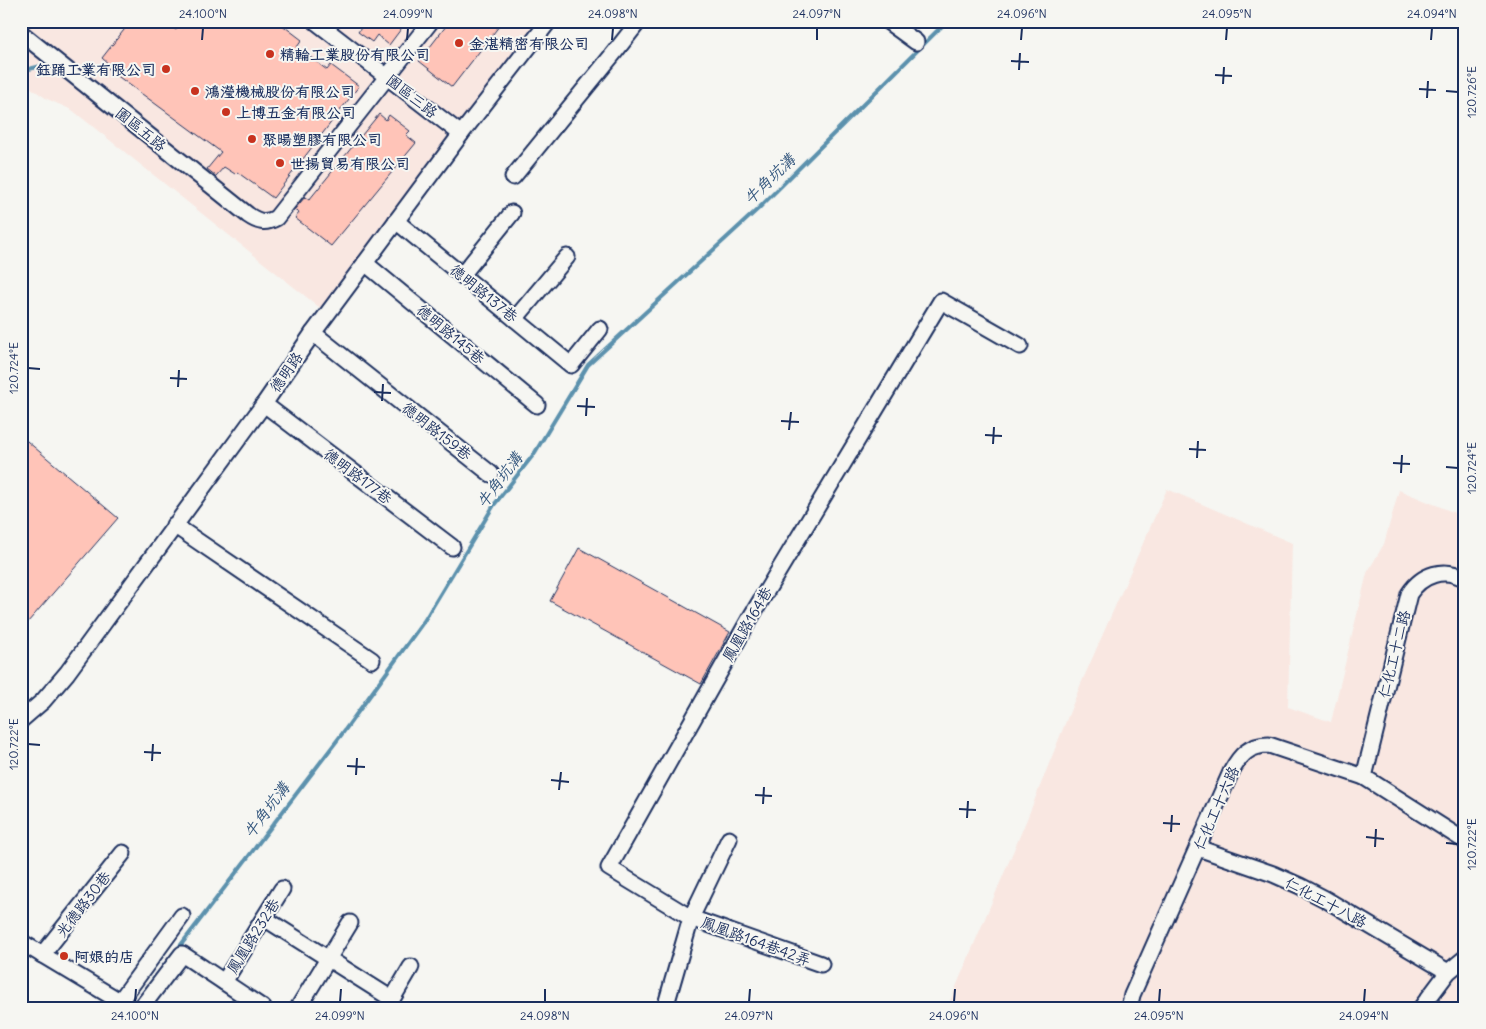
<svg xmlns="http://www.w3.org/2000/svg" width="1486" height="1029" font-family="Delius,'LXGW WenKai TC',sans-serif">
<rect width="100%" height="100%" fill="#f6f6f2"/>
<filter id="ink" filterUnits="userSpaceOnUse"><feTurbulence type="fractalNoise" baseFrequency=".02" numOctaves="2"/><feDisplacementMap in="SourceGraphic" scale="10" xChannelSelector="R" yChannelSelector="G"/><feConvolveMatrix kernelMatrix="1 2 1 2 8 2 1 2 1" color-interpolation-filters="sRGB"/></filter>
<g filter="url(#ink)">
<!-- built -->
<g fill="#f9e7e1">
<path d="M 21,21 L 555,21 L 329,315 L 72,110 L 47,99 L 21,81 Z"/>
<path d="M 1167,489 L 1292,543 L 1288,707 L 1331,722 L 1367,573 L 1384,544 L 1399,490 L 1465,517 L 1465,1008 L 960,1008 L 950,1001 L 1027,819 L 1080,686 Z"/>
</g>
<g fill="none" stroke-linecap="round" stroke-linejoin="round">
<!-- stream -->
<g stroke="#5b91ad" stroke-width="4">
<path d="M 21,71 L 45,65"/>
<path d="M 177,950 L 342,734 L 424,621 L 494,505 L 534,454 L 588,365 L 758,209 L 947,21"/>
</g>
</g>
<!-- building -->
<g fill="#ffc4b8" stroke="#1b2f5e">
<path d="M 131,21 L 164,21 L 176,30 L 183,21 L 277,21 L 302,40 L 297,47 L 327,70 L 331,65 L 359,86 L 273,198 L 237,172 L 235,174 L 224,167 L 216,176 L 207,169 L 221,152 L 108,69 L 111,66 L 102,58 Z"/>
<path d="M 366,21 L 407,21 L 389,45 L 377,35 L 372,42 L 358,32 Z"/>
<path d="M 450,21 L 503,21 L 452,87 L 419,61 Z"/>
<path d="M 379,114 L 386,120 L 389,115 L 410,131 L 406,135 L 416,143 L 331,246 L 295,218 L 299,213 L 294,210 L 305,197 L 309,200 Z"/>
<path d="M 21,436 L 118,518 L 21,630 Z"/>
<path d="M 579,548 L 730,632 L 701,684 L 550,601 Z"/>
</g>
<g fill="none" stroke-linecap="round" stroke-linejoin="round">
<!-- minor casing -->
<g stroke="#1b2f5e" stroke-width="19">
<g id="minor">
<path d="M 315,21 L 461,134"/>
<path d="M 887,21 L 916,42"/>
<path d="M 21,33 L 248,215 C 258,222 265,224 276,218 L 431,21"/>
<path d="M 513,177 L 614,53 L 639,21"/>
<path d="M 396,221 L 571,365 L 600,329"/>
<path d="M 365,263 L 537,405"/>
<path d="M 462,275 L 512,213"/>
<path d="M 515,319 L 567,257"/>
<path d="M 313,333 L 491,474"/>
<path d="M 264,404 L 452,547"/>
<path d="M 174,525 L 372,660"/>
<path d="M 21,720 L 43,701 L 67,673 L 264,404 L 313,333 L 461,134 L 549,21"/>
<path d="M 1364,777 L 1409,594 C 1422,574 1444,567 1465,579"/>
<path d="M 729,839 L 691,918 L 821,964"/>
<path d="M 1198,848 L 1273,874 L 1300,886 L 1325,899 L 1448,972"/>
<path d="M 264,918 L 392,999"/>
<path d="M 21,942 L 131,1008"/>
<path d="M 42,955 L 123,853"/>
<path d="M 224,982 L 282,889"/>
<path d="M 120,1001 L 182,916"/>
<path d="M 388,1006 L 411,967"/>
<path d="M 141,1008 L 182,954 L 263,1008"/>
<path d="M 298,1008 L 350,923"/>
<path d="M 665,1008 L 691,918 L 609,868 L 749,620 L 941,301 L 1020,346"/>
<path d="M 1129,1008 L 1132,995 L 1231,772 C 1240,755 1249,745 1269,745 L 1364,777 L 1465,841"/>
<path d="M 1421,1008 L 1448,972 L 1465,958"/>
</g>
</g>
<!-- minor -->
<use href="#minor" stroke="#f6f6f2" stroke-width="15"/>
</g>
</g>
<!-- ticks -->
<path fill="none" stroke="#1b2f5e" stroke-width="2" d="M 202,40 L 203,28M 407,40 L 408,28M 612,40 L 613,28M 817,40 L 817,28M 1021,40 L 1022,28M 1226,40 L 1227,28M 1431,40 L 1432,28M 1011,61 L 1029,62M 1019,70 L 1020,53M 1215,75 L 1232,76M 1223,84 L 1224,67M 1419,89 L 1436,90M 1446,91 L 1458,92M 1427,98 L 1428,81M 28,368 L 40,369M 170,378 L 187,379M 178,387 L 179,370M 374,392 L 391,393M 382,401 L 383,384M 577,406 L 595,407M 586,416 L 587,398M 781,421 L 799,422M 789,430 L 791,412M 985,435 L 1002,436M 993,444 L 994,427M 1189,449 L 1206,450M 1197,458 L 1198,441M 1393,463 L 1410,464M 1446,467 L 1458,468M 1401,473 L 1402,455M 28,744 L 40,745M 144,752 L 161,753M 152,761 L 153,744M 347,766 L 365,767M 356,775 L 357,758M 551,780 L 569,782M 559,790 L 561,772M 755,795 L 772,796M 763,804 L 764,787M 959,809 L 976,810M 967,818 L 968,801M 1163,823 L 1180,824M 1171,832 L 1172,815M 1366,837 L 1384,839M 1446,843 L 1458,844M 1375,847 L 1376,829M 135,1002 L 136,989M 340,1002 L 341,989M 545,1002 L 545,989M 749,1002 L 750,989M 954,1002 L 955,989M 1159,1002 L 1160,989M 1364,1002 L 1365,989"/>
<!-- markers -->
<g fill="#c8321e" stroke="#f6f6f2" stroke-width="2">
<circle cx="459" cy="43" r="5"/>
<circle cx="270" cy="54" r="5"/>
<circle cx="166" cy="69" r="5"/>
<circle cx="195" cy="91" r="5"/>
<circle cx="226" cy="112" r="5"/>
<circle cx="252" cy="139" r="5"/>
<circle cx="280" cy="163" r="5"/>
<circle cx="64" cy="956" r="5"/>
</g>
<g text-anchor="middle" dominant-baseline="central" stroke-width="4" stroke-linejoin="round" paint-order="stroke">
<!-- poi labels -->
<g font-size="15" font-weight="bold" fill="#1b2f5e" stroke="#f6f6f2" text-anchor="start">
<text x="469" y="43">金湛精密有限公司</text>
<text x="280" y="54">精輪工業股份有限公司</text>
<text x="156" y="69" text-anchor="end">鈺踊工業有限公司</text>
<text x="205" y="91">鴻瀅機械股份有限公司</text>
<text x="236" y="112">上博五金有限公司</text>
<text x="262" y="139">聚暘塑膠有限公司</text>
<text x="290" y="163">世揚貿易有限公司</text>
<text x="74" y="956">阿娘的店</text>
</g>
<!-- street labels -->
<g font-size="15" fill="#1b2f5e" stroke="#f6f6f2">
<text transform="translate(412 96) rotate(38)">園區三路</text>
<text transform="translate(141 129) rotate(39)">園區五路</text>
<text transform="translate(484 293) rotate(39)">德明路137巷</text>
<text transform="translate(451 334) rotate(40)">德明路145巷</text>
<text transform="translate(286 372) rotate(-55)">德明路</text>
<text transform="translate(437 431) rotate(38)">德明路159巷</text>
<text transform="translate(358 476) rotate(37)">德明路177巷</text>
<text transform="translate(747 624) rotate(-60)">鳳凰路164巷</text>
<text transform="translate(1394 654) rotate(-76)">仁化工十二路</text>
<text transform="translate(1216 808) rotate(-66)">仁化工十六路</text>
<text transform="translate(1326 902) rotate(28)">仁化工十八路</text>
<text transform="translate(83 904) rotate(-52)">光德路30巷</text>
<text transform="translate(253 936) rotate(-58)">鳳凰路232巷</text>
<text transform="translate(756 941) rotate(20)">鳳凰路164巷42弄</text>
</g>
<!-- water labels -->
<g font-size="16" font-style="italic" fill="#36587f" stroke="#f6f6f2">
<text transform="translate(769 179) rotate(-44)">牛角坑溝</text>
<text transform="translate(499 480) rotate(-53)">牛角坑溝</text>
<text transform="translate(266 810) rotate(-53)">牛角坑溝</text>
</g>
</g>
<!-- margin -->
<rect width="1486" height="1029" fill="none" stroke="#f6f6f2" stroke-width="55"/>
<rect x="28" y="28" width="1430" height="974" fill="none" stroke="#1b2f5e" stroke-width="2"/>
<g font-size="12" text-anchor="middle" fill="#1b2f5e">
<text x="203" y="18">24.100°N</text>
<text x="408" y="18">24.099°N</text>
<text x="613" y="18">24.098°N</text>
<text x="817" y="18">24.097°N</text>
<text x="1022" y="18">24.096°N</text>
<text x="1227" y="18">24.095°N</text>
<text x="1432" y="18">24.094°N</text>
<text transform="translate(1472 92) rotate(-90)" y="4">120.726°E</text>
<text transform="translate(14 368) rotate(-90)" y="4">120.724°E</text>
<text transform="translate(1472 468) rotate(-90)" y="4">120.724°E</text>
<text transform="translate(14 744) rotate(-90)" y="4">120.722°E</text>
<text transform="translate(1472 844) rotate(-90)" y="4">120.722°E</text>
<text x="135" y="1020">24.100°N</text>
<text x="340" y="1020">24.099°N</text>
<text x="545" y="1020">24.098°N</text>
<text x="749" y="1020">24.097°N</text>
<text x="954" y="1020">24.096°N</text>
<text x="1159" y="1020">24.095°N</text>
<text x="1364" y="1020">24.094°N</text>
</g>
</svg>
